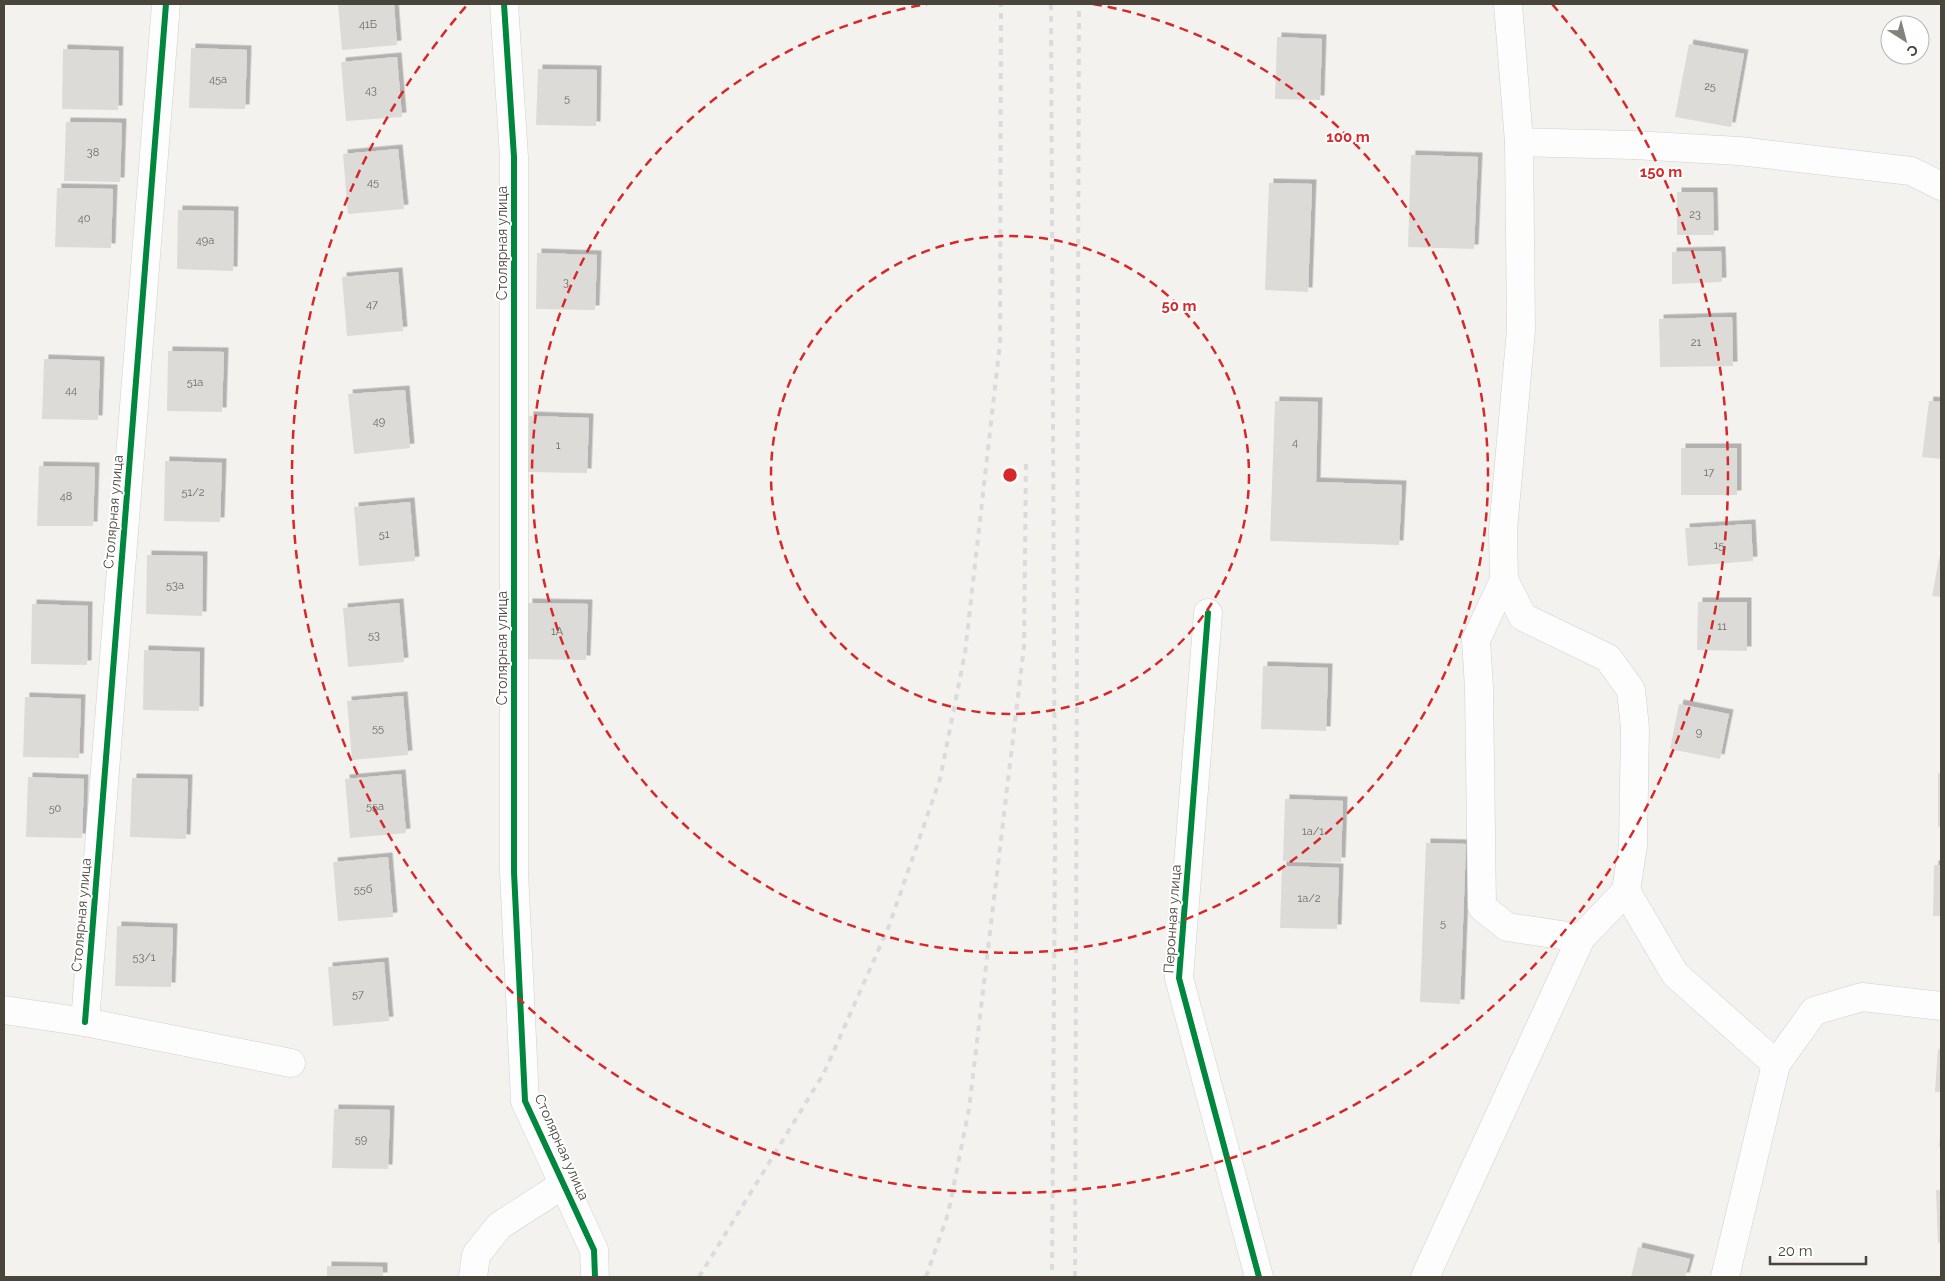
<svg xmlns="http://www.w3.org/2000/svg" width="1945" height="1281" font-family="Raleway,sans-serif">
<defs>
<filter id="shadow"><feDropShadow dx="4.5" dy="-4.5" stdDeviation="0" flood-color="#0004"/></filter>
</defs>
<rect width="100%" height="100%" fill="#f3f2ef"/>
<!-- building -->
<g fill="#dcdbd8" filter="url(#shadow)">
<path d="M 338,4 L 394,4 L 397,45 L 342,50 Z"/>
<path d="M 1277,37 L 1322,39 L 1320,100 L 1275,99 Z"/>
<path d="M 1689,44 L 1744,54 L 1731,127 L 1675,117 Z"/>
<path d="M 191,48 L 247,50 L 245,109 L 189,108 Z"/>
<path d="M 63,49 L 119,51 L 118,110 L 62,109 Z"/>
<path d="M 397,57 L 402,117 L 346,121 L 341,62 Z"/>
<path d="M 538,69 L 597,70 L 596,126 L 536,125 Z"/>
<path d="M 66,122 L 122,123 L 120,182 L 64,181 Z"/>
<path d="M 398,149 L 404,209 L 348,214 L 343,154 Z"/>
<path d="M 1411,155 L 1478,157 L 1474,249 L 1408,247 Z"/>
<path d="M 1269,183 L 1312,184 L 1308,292 L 1265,290 Z"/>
<path d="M 57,188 L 113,189 L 111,248 L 55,247 Z"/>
<path d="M 1677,192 L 1713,192 L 1714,235 L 1677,235 Z"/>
<path d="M 178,210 L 234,211 L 233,271 L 177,269 Z"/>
<path d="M 1721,251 L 1722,282 L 1672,284 L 1672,252 Z"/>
<path d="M 537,253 L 597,255 L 595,310 L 536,309 Z"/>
<path d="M 398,272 L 403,331 L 347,336 L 342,277 Z"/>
<path d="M 1732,317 L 1733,366 L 1660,367 L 1659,319 Z"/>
<path d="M 168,351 L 224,352 L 222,412 L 167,411 Z"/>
<path d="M 44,359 L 100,361 L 98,420 L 42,419 Z"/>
<path d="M 405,390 L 410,448 L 354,454 L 348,394 Z"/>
<path d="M 1275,401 L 1318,402 L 1316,482 L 1402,485 L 1399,545 L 1270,541 Z"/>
<path d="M 1929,401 L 1941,402 L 1941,459 L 1922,457 Z"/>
<path d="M 529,416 L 589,418 L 587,473 L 528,472 Z"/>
<rect x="1681" y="448" width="56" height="47"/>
<path d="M 165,461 L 222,463 L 220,522 L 164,521 Z"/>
<path d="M 39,466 L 95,467 L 93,526 L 37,526 Z"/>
<path d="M 410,502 L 415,561 L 359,566 L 354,507 Z"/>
<path d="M 1751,524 L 1753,561 L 1688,566 L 1685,528 Z"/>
<path d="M 1940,554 L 1941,554 L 1941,597 L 1932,596 Z"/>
<path d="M 147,555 L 203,556 L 202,616 L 146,614 Z"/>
<path d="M 1698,602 L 1747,602 L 1747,651 L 1697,650 Z"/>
<path d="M 399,603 L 404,662 L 348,667 L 343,608 Z"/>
<path d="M 528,603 L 588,604 L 586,660 L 527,659 Z"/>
<path d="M 32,604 L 88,606 L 87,665 L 31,664 Z"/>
<path d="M 144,650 L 200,652 L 199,711 L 143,710 Z"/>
<path d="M 1263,666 L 1328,668 L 1326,731 L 1261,729 Z"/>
<path d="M 403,696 L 408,755 L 352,760 L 347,701 Z"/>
<path d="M 25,697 L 81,699 L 79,758 L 23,757 Z"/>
<path d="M 1679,704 L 1729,714 L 1720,759 L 1670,749 Z"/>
<rect x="1938" y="773" width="3" height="54"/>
<path d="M 401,774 L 406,833 L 350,838 L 345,779 Z"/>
<path d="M 28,777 L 84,779 L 82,838 L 26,837 Z"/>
<path d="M 132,778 L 188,779 L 186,839 L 130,837 Z"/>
<path d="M 1285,799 L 1343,801 L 1341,862 L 1283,861 Z"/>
<path d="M 1426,843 L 1466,844 L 1460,1004 L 1420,1002 Z"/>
<path d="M 388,857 L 393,917 L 338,921 L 333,862 Z"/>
<path d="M 1934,865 L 1941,865 L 1941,916 L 1933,916 Z"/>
<path d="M 1282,866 L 1339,868 L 1337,929 L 1280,928 Z"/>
<path d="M 117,926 L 173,928 L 171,987 L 115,986 Z"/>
<path d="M 384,962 L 389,1021 L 333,1026 L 328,967 Z"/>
<path d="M 1938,1049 L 1941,1049 L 1941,1092 L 1935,1092 Z"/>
<path d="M 334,1109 L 390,1110 L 388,1169 L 332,1168 Z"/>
<path d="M 1940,1133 L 1941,1133 L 1941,1147 L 1939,1147 Z"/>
<path d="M 1936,1190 L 1941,1190 L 1941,1243 L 1938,1243 Z"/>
<path d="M 1638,1247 L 1690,1259 L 1685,1277 L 1631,1277 Z"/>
<path d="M 327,1266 L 383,1267 L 383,1277 L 327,1277 Z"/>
</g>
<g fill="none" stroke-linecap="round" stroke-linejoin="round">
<!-- minor casing -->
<g stroke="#d1d0cc" stroke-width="29">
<g id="minor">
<path d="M 504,4 L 514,157 L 514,872 L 525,1101 L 594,1250 L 595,1277"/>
<path d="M 1519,142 L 1633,145 L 1739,151 L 1911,171 L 1941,186"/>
<path d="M 1504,580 L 1476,640 L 1479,688 L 1482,907 L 1507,927 L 1581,938"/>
<path d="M 1208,613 L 1179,978 L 1259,1277"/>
<path d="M 1626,891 L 1675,974 L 1776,1064"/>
<path d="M 4,1010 L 85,1022 L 291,1063"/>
<path d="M 85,1022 L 166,4"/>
<path d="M 473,1277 L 476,1255 L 499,1226 L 564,1184"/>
<path d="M 1425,1277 L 1581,938 L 1626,891 L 1633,845 L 1635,728 L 1631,690 L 1608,658 L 1523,617 L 1504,580 L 1503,530 L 1521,330 L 1519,142 L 1508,4"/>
<path d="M 1725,1277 L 1776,1064 L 1814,1011 L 1862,997 L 1941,1006"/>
</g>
</g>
<!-- minor -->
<use href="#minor" stroke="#fdfdfd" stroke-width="28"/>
<!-- rail -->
<g stroke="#dbdbdb" stroke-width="4" stroke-dasharray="6 6" stroke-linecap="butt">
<path d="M 1051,4 L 1055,842 L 1052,1277"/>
<path d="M 699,1277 L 824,1073 L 889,926 L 940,779 L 965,653 L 1000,343 L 1001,4"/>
<path d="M 926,1277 L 948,1214 L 969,1109 L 1024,646 L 1026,462"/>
<path d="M 1075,1277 L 1079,4"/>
</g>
<!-- cycleway casing -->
<g stroke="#fff" stroke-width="9">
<g id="cycleway">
<path d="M 504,4 L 514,157 L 514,872 L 525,1101 L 594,1250 L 595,1277"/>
<path d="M 1208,613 L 1179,978 L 1259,1277"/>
<path d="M 85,1022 L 166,4"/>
</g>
</g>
<!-- cycleway -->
<use href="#cycleway" stroke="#00873e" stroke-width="6"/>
</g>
<!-- distance rings -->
<g fill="none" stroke="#d62828" stroke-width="2.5" stroke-dasharray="9 6">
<circle cx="1010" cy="475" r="239"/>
<path d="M1093 4A478 478 0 1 1 927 4"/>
<path d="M1552 4A718 718 0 1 1 468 4"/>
</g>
<g text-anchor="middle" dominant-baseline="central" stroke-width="4" stroke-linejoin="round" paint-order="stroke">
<!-- number labels -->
<g font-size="11" fill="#6e6b63">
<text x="368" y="24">41Б</text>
<text x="218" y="79">45а</text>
<text x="1710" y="86">25</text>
<text x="371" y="90">43</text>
<text x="567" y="98">5</text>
<text x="93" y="152">38</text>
<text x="373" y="182">45</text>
<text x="1695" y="214">23</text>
<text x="84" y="218">40</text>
<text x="205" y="240">49а</text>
<text x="566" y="282">3</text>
<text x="372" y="304">47</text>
<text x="1696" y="342">21</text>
<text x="195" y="382">51а</text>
<text x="71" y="390">44</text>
<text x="379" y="421">49</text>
<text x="1295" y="442">4</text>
<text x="558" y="445">1</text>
<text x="1709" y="472">17</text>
<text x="193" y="492">51/2</text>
<text x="66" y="496">48</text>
<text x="384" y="534">51</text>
<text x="1719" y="545">15</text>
<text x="175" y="585">53а</text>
<text x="1722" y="626">11</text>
<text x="557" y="631">1А</text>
<text x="374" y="635">53</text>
<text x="378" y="728">55</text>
<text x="1699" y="732">9</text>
<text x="375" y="806">55а</text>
<text x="55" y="808">50</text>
<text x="1313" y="831">1а/1</text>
<text x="363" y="889">55б</text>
<text x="1309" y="898">1а/2</text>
<text x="1443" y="923">5</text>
<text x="144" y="957">53/1</text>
<text x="358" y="994">57</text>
<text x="361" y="1139">59</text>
</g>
<!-- street labels -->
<g font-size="14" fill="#49453b" stroke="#fff">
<text transform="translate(502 243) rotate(-90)">Столярная улица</text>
<text transform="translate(113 512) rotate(-85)">Столярная улица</text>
<text transform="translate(502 648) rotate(-90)">Столярная улица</text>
<text transform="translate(81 915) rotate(-85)">Столярная улица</text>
<text transform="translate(1172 919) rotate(-86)">Перонная улица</text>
<text transform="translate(562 1147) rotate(66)">Столярная улица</text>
</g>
</g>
<circle cx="1010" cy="475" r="8" fill="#d62828" stroke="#fff" stroke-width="2.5"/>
<g font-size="15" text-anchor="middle" font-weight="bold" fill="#d62828" stroke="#fff" stroke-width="4" stroke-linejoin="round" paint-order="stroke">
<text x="1348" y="142">100 m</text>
<text x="1661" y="177">150 m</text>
<text x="1179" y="311">50 m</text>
</g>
<!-- border -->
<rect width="1945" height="1281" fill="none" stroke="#49453b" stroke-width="10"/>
<!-- north arrow -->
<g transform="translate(1905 40) rotate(144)"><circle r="24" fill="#ffffff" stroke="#b6b5b1"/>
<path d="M0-4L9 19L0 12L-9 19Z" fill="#84827a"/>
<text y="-8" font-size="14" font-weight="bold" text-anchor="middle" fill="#49453b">С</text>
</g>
<!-- scale -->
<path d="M1770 1256v8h96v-8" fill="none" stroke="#49453b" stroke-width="2.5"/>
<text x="1778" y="1256" font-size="15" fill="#49453b" stroke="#ffffff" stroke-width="4" paint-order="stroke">20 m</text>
</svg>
